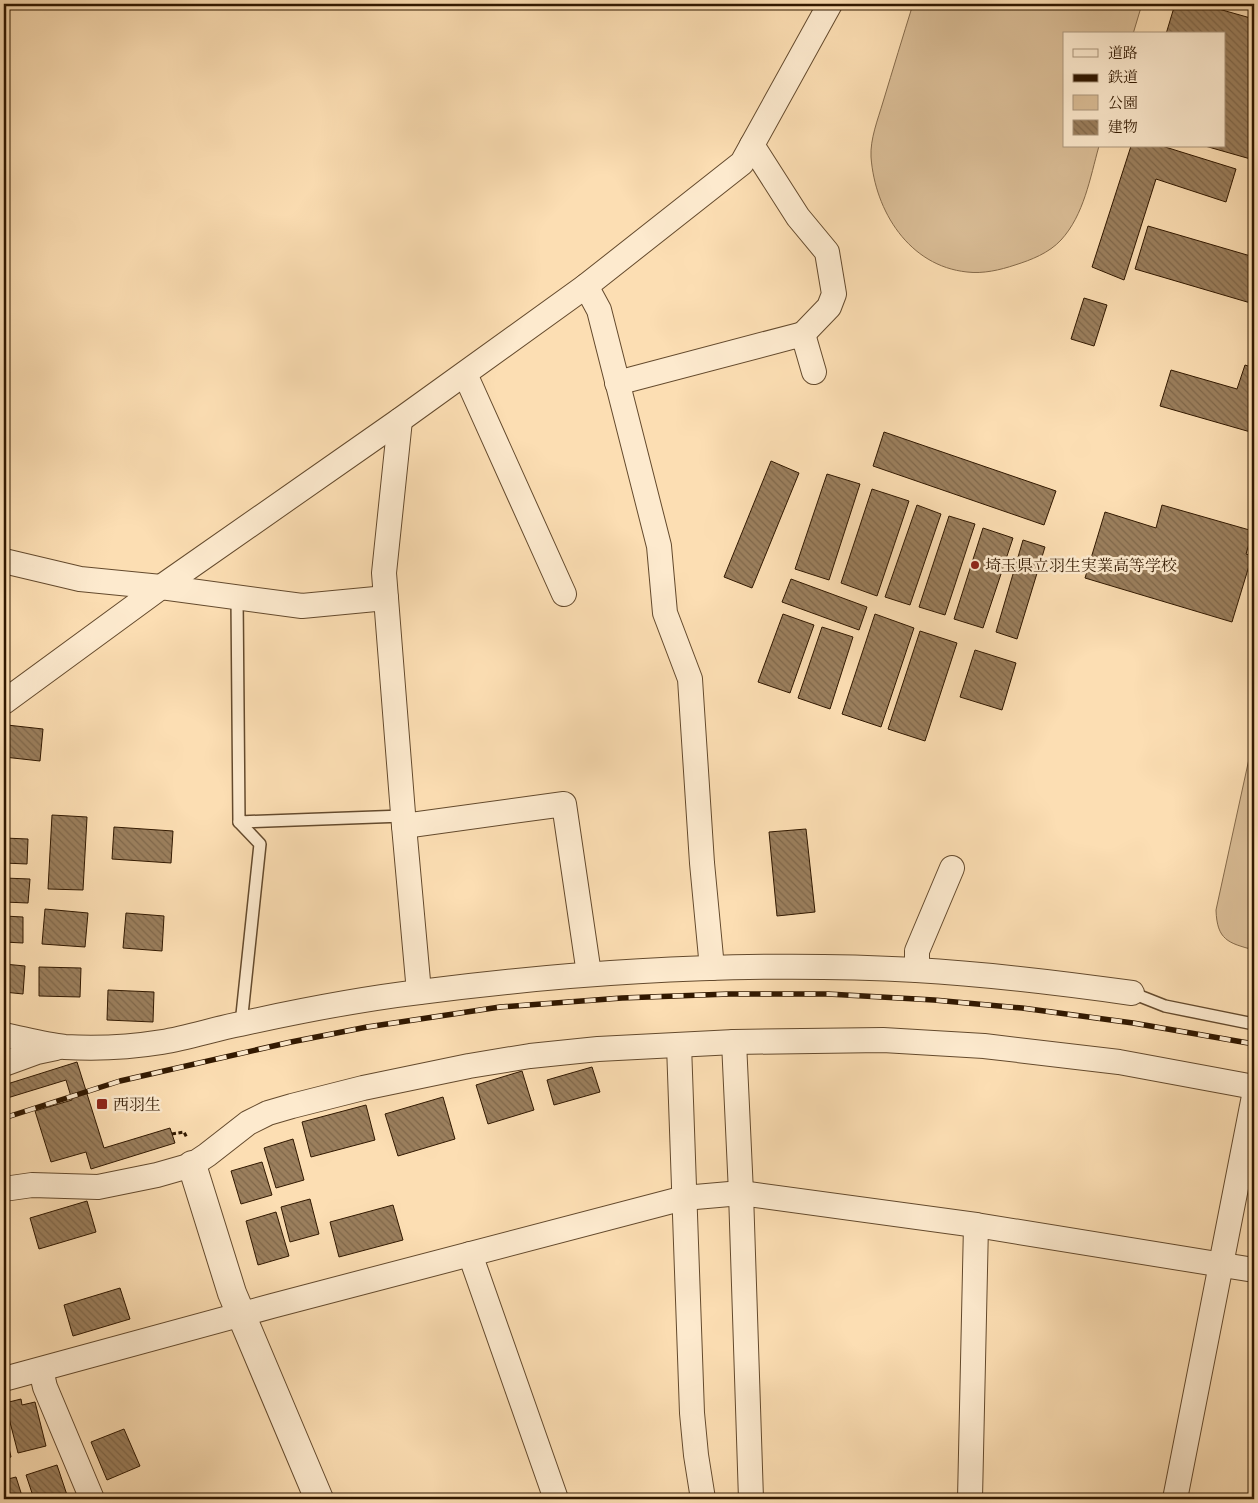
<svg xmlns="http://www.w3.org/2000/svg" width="1258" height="1503" font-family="'Gentium Book Plus','Noto Serif JP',serif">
<defs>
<pattern id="building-back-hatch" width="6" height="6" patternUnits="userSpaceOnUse" patternTransform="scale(1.25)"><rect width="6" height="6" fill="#9b7f5d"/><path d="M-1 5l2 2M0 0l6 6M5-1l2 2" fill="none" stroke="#7f674a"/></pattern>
</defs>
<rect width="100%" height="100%" fill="#fcdeb3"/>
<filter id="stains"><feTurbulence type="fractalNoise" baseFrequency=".004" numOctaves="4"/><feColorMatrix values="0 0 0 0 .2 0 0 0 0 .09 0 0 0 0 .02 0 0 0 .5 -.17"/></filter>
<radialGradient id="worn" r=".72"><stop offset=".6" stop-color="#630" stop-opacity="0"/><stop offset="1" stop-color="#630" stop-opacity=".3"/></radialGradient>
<!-- green -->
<g fill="#d9bc95" stroke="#856a4a">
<path d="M 913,4 L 1142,4 L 1133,34 L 1064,34 L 1064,146 L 1099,146 C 1090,178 1084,215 1061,240 C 1049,253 1031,260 1015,265 C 1000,270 983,274 967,272 C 909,266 875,211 871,157 C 870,139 878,119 883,102 C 893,69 903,36 913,4 Z"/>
<path d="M 1254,736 L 1254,950 C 1228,943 1217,940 1216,910 Z"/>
</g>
<!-- building -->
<g fill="url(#building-back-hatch)" stroke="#311800">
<path d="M 1175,4 L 1201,4 L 1254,19 L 1254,160 L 1205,146 L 1224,146 L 1224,34 L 1166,34 Z"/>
<path d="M 1131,146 L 1162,146 L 1236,169 L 1226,202 L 1156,179 L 1124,280 L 1092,267 Z"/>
<path d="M 1148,226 L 1254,257 L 1254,304 L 1135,269 Z"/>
<path d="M 1084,298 L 1107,305 L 1094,346 L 1071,339 Z"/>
<path d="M 1245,365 L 1254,368 L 1254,433 L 1160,406 L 1171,370 L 1237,389 Z"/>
<path d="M 884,432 L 1056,491 L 1044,525 L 873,466 Z"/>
<path d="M 771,461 L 799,473 L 752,588 L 724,577 Z"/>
<path d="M 827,474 L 860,484 L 829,580 L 795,569 Z"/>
<path d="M 872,489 L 909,501 L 877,596 L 841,583 Z"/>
<path d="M 917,505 L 941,514 L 910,605 L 885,597 Z"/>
<path d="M 1162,505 L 1253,531 L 1246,554 L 1252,556 L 1232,622 L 1085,578 L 1105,512 L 1156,528 Z"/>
<path d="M 949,516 L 975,524 L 945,615 L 919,607 Z"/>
<path d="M 983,528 L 1013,538 L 983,628 L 954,619 Z"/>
<path d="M 1023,540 L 1045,547 L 1017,639 L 996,632 Z"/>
<path d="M 791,579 L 867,607 L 859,630 L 782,602 Z"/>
<path d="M 783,614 L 814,625 L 790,693 L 758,682 Z"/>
<path d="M 875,614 L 914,628 L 881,727 L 842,714 Z"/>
<path d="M 822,627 L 853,637 L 830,709 L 798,698 Z"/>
<path d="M 920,631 L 957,643 L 925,741 L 888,729 Z"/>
<path d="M 975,650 L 1016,663 L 1002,710 L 960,697 Z"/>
<path d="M 7,725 L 43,729 L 40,761 L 4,757 Z"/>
<path d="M 52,815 L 87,817 L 83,890 L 48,889 Z"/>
<path d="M 114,827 L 173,831 L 171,863 L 112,859 Z"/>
<path d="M 806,829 L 815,912 L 777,916 L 769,832 Z"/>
<path d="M 4,838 L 28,839 L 27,864 L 4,863 Z"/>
<path d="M 4,878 L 30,879 L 28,903 L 4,902 Z"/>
<path d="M 45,909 L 88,913 L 85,947 L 42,944 Z"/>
<path d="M 126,913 L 164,916 L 162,951 L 123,948 Z"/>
<path d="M 4,916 L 23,917 L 23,943 L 4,942 Z"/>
<path d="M 4,964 L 25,966 L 23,994 L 4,992 Z"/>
<path d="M 39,967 L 81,968 L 80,997 L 39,996 Z"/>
<path d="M 108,990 L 154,992 L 153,1022 L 107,1020 Z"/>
<path d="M 77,1062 L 104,1148 L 170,1128 L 175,1143 L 91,1169 L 86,1152 L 51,1162 L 35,1111 L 72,1100 L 66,1080 L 4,1099 L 4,1085 Z"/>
<path d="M 592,1067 L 600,1092 L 554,1105 L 547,1080 Z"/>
<path d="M 522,1071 L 534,1110 L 488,1124 L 476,1085 Z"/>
<path d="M 443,1097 L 455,1139 L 398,1156 L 385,1114 Z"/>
<path d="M 366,1105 L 375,1140 L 311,1157 L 302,1122 Z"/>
<path d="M 293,1139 L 304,1180 L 276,1188 L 264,1148 Z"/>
<path d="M 262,1162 L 272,1195 L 241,1204 L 231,1171 Z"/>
<path d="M 310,1199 L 319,1234 L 290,1242 L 281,1207 Z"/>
<path d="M 87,1201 L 96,1232 L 39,1249 L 30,1218 Z"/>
<path d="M 393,1205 L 403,1240 L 339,1257 L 330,1222 Z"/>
<path d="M 276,1212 L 289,1256 L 258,1265 L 246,1221 Z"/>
<path d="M 120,1288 L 130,1319 L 73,1336 L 64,1305 Z"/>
<path d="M 21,1399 L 22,1405 L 35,1402 L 46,1446 L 18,1453 L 5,1403 Z"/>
<path d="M 4,1426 L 11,1457 L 4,1459 Z"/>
<path d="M 124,1429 L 140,1466 L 107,1480 L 91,1442 Z"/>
<path d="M 57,1465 L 67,1495 L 53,1499 L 34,1499 L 26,1475 Z"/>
<path d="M 16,1477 L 23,1499 L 4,1499 L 4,1480 Z"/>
</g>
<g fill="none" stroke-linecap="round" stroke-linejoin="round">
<!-- service casing -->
<g stroke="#644a2d" stroke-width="14">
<g id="service">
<path d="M 237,597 L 239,822 L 403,816"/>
<path d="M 239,822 L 260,844 L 241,1024"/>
<path d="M 1132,993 L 1165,1006 L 1254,1024"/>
</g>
</g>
<!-- minor casing -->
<g stroke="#644a2d" stroke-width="26">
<g id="minor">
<path d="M 752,145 L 798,217 L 827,252 L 834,294 L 829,307 L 803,334"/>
<path d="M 586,286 L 599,310 L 659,546 L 665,613 L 690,679 L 702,863 L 712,968"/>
<path d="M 465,374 L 564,594"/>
<path d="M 617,383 L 803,334 L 814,372"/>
<path d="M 400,420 L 384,573 L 404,826 L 419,992"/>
<path d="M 4,561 L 80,579 L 161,587 L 302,606 L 386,598"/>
<path d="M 4,702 L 161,587 L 400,420 L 586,286 L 742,163 L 830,4"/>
<path d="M 404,826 L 564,804 L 589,974"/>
<path d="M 917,970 L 917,951 L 952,868"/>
<path d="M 4,1035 C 24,1039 45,1045 65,1047 C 97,1049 131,1047 162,1042 C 188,1038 214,1029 240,1024 C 299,1011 360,999 420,992 C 583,971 752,961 916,970 C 988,974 1060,983 1132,993"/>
<path d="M 734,1042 L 741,1193 L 751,1499"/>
<path d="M 679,1045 L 692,1413 L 696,1455 L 703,1499"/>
<path d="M 4,1064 L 37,1052 L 56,1048"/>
<path d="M 4,1189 L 32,1185 L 98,1187 L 157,1175 L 192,1165 L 207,1155 L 248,1123 L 268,1113 L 292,1106 L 363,1088 L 469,1066 L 530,1056 L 598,1049 L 734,1042 L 883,1040 L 984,1046 L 1119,1062 L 1254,1087"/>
<path d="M 470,1254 L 556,1499"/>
<path d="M 41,1370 L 45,1387 L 92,1499"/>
<path d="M 4,1379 L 272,1306 L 684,1198 L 741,1193 L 976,1225 L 1254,1270"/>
<path d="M 970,1499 L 976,1225"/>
<path d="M 1175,1499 L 1254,1096"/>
</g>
</g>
<!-- tertiary casing -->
<g stroke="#644a2d" stroke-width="30">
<path id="tertiary" d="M 192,1165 L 232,1293 L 319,1499"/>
</g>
<!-- path -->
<path stroke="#311800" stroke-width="3" stroke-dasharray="4 2.5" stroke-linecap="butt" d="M 172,1134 L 184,1132 L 187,1138"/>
<!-- service -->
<use href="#service" stroke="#fdeace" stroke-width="11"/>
<!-- minor -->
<use href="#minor" stroke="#fdeace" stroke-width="24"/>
<!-- tertiary -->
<use href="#tertiary" stroke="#fdeace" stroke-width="28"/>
<!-- rail casing -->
<g stroke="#311800" stroke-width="5.5">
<path id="rail" d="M 4,1118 L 120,1081 L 291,1042 L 367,1027 L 500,1007 L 622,998 L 729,994 L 828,994 L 934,1000 L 1022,1008 L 1133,1023 L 1254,1044"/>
</g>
<!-- rail -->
<use href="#rail" stroke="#fdeace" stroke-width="4" stroke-dasharray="11" stroke-linecap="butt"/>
</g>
<!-- markers -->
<g fill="#8f2418" stroke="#fdeace" stroke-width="2">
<circle cx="975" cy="565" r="5"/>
<rect x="96" y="1098" width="12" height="12" rx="2.5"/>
</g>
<g text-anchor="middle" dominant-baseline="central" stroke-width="5" stroke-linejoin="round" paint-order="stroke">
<!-- poi labels -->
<g font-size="16" fill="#311800" stroke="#fdeace" text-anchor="start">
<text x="985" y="565">埼玉県立羽生実業高等学校</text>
<text x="113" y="1104">西羽生</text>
</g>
</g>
<!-- margin -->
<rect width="1258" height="1503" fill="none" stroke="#fcdeb3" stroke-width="20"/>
<rect x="5" y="5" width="1248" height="1493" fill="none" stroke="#311800" stroke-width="2.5"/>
<rect x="10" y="10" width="1238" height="1483" fill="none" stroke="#311800"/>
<!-- legend -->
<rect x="1063" y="32" width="162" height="115" fill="#fdeace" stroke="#ab967c"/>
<rect x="1073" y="49" width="25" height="8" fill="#fdeace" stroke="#ab967c"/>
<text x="1108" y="58" font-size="15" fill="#311800">道路</text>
<rect x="1073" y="74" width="25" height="8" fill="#311800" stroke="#ab967c"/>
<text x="1108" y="82" font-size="15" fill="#311800">鉄道</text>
<rect x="1073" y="95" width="25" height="15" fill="#d9bc95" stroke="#ab967c"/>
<text x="1108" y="108" font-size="15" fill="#311800">公園</text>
<rect x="1073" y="120" width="25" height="15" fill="url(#building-back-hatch)" stroke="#ab967c"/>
<text x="1108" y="132" font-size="15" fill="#311800">建物</text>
<rect width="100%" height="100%" filter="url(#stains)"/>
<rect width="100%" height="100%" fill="url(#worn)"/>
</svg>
